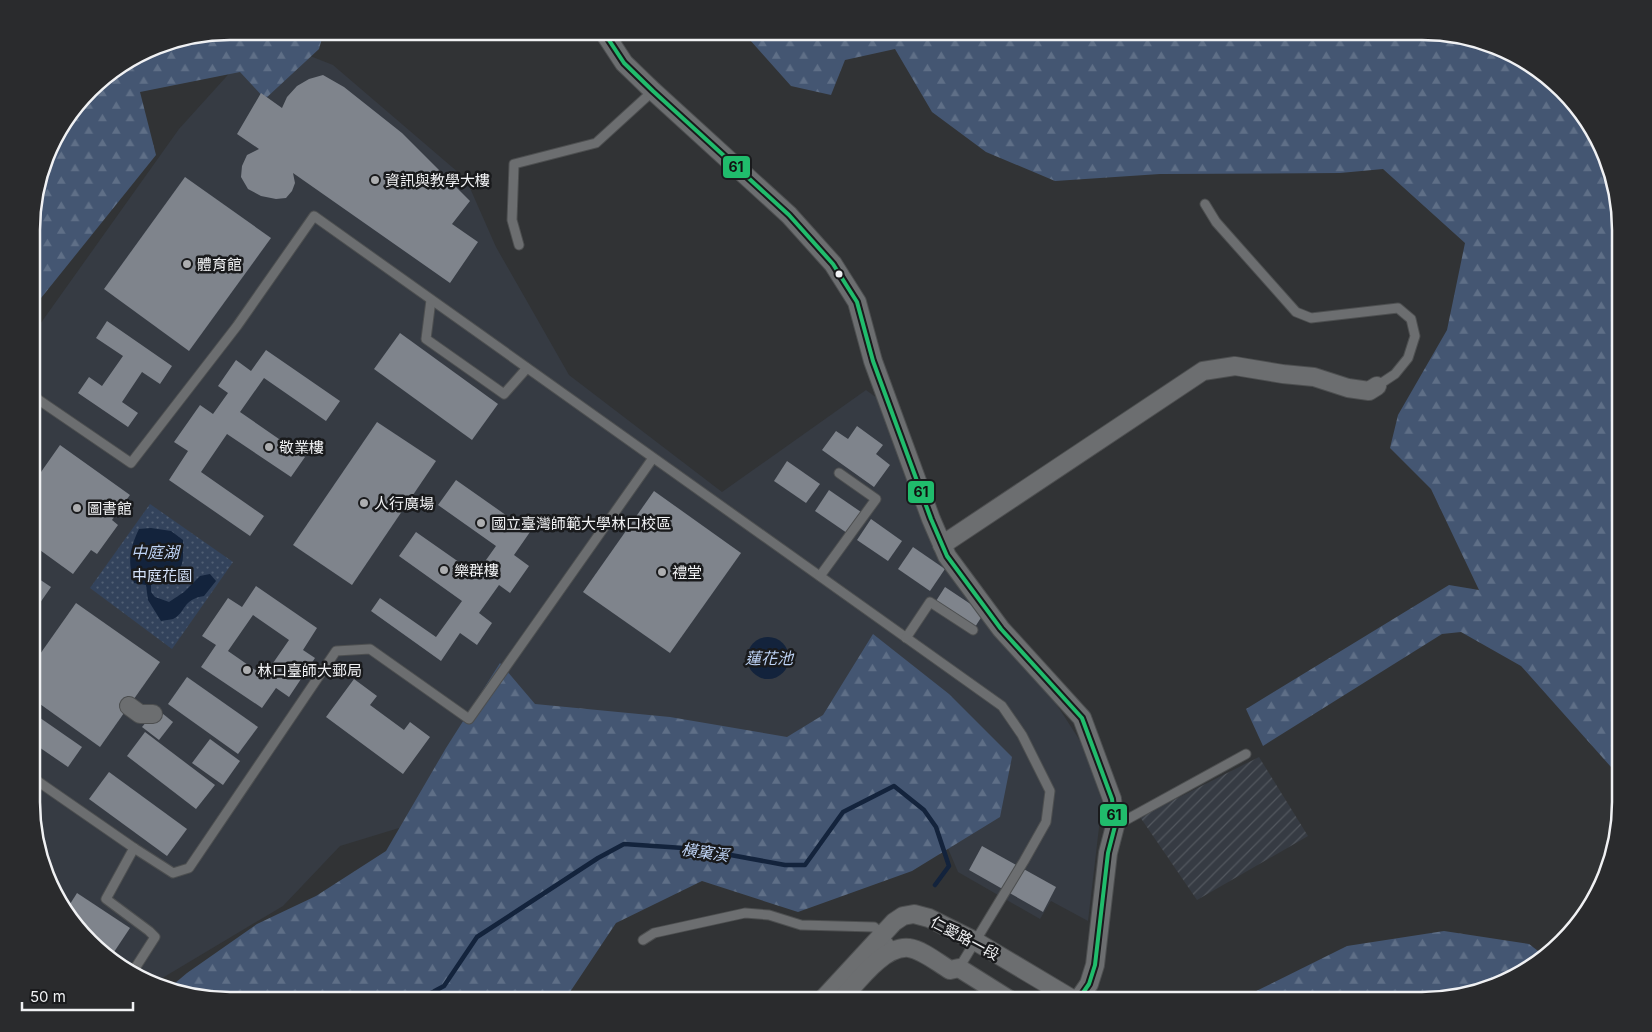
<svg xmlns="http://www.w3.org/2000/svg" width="1652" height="1032" font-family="Inter,'Noto Sans TC',sans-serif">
<defs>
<pattern id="industrial-furrows" width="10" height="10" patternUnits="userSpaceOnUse" patternTransform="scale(1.25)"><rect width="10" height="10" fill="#363b43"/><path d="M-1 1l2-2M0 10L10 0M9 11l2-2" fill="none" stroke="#53585f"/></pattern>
<pattern id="green-dots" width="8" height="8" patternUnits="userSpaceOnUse" patternTransform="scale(1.25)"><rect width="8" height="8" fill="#33435c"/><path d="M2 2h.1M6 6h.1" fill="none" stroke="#515f74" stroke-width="1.8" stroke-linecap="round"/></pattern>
<pattern id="forest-firs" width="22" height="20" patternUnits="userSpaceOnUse" patternTransform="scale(1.25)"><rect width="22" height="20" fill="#445672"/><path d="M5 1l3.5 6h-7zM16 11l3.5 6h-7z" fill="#5f6f87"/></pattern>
</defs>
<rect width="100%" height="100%" fill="#313335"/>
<!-- built -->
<path fill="#363b43" d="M 262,37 L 333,65 L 466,179 L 496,247 L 569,375 L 722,492 L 866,390 L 877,398 L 941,553 L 1044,685 L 1086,750 L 1102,802 L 1088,921 L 1051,901 L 1040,919 L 958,872 L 932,811 L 481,803 L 340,846 L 283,906 L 154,983 L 120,967 L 65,912 L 33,827 L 33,334 L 179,129 Z"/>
<!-- industrial -->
<path fill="url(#industrial-furrows)" d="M 1259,757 L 1308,836 L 1197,900 L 1140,817 Z"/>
<!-- green -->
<path fill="url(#green-dots)" d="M 150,504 L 233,562 L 172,649 L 90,588 Z"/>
<!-- forest -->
<g fill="url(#forest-firs)">
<path d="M 230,31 L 324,31 L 319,49 L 265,99 L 240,72 L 140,92 L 156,155 L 33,308 L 33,205 L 52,142 L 99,81 L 154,46 Z"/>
<path d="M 742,31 L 1422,31 L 1485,42 L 1532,65 L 1594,131 L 1620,218 L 1620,781 L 1611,767 L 1521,666 L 1461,632 L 1442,634 L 1263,746 L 1246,709 L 1449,585 L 1479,590 L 1431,489 L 1390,448 L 1398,415 L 1447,330 L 1465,243 L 1383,169 L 1340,173 L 1160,174 L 1055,181 L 986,152 L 932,112 L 895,49 L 845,60 L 831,95 L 791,86 Z"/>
<path d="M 873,634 L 949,694 L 1012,757 L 1000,817 L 912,871 L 798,912 L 702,881 L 616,923 L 564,1001 L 230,1001 L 179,994 L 168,989 L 187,973 L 257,924 L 316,896 L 386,851 L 446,748 L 500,663 L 535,704 L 670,717 L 787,737 L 823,715 Z"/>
<path d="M 1444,931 L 1529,944 L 1542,954 L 1521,974 L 1434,1000 L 1238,1000 L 1347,946 Z"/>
</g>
<!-- water -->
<g fill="#13233c">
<path d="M 151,528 L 171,531 L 183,540 C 183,566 186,573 157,575 L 156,583 L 151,585 L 151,592 L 155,597 L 169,602 L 184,592 L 200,576 L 210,574 L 216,581 L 204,596 C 181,600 187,612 173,619 C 170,620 164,620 161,621 L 148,600 L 146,585 L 134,583 C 128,561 129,550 139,529 Z"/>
<circle cx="768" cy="658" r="21"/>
</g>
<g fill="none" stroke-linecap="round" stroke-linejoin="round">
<!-- stream -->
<path stroke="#13233c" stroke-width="4.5" d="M 416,1001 L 444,986 L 477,937 L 598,858 L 624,844 L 698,849 L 785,865 L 805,865 L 843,812 L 894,786 L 924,810 L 936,827 L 949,866 L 935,885"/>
</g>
<!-- building -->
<g fill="#7f848c" fill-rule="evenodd">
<path d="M 323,75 L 344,87 L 402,133 L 470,201 L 452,224 L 478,242 L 450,283 L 293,173 L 295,183 L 292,191 L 286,198 L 276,199 L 261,196 L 248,189 L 241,177 L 242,166 L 247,155 L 259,149 L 237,134 L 261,93 L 282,108 L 287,97 L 297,86 L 309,79 Z"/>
<path d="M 185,177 L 271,238 L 189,351 L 104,289 Z"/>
<path d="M 107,321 L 172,366 L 160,384 L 142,372 L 122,402 L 138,413 L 128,427 L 78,393 L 89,377 L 102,386 L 123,356 L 96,338 Z"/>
<path d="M 400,333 L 498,404 L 472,440 L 374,369 Z"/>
<path d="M 266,350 L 340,401 L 326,421 L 264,378 L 240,412 L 305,457 L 291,477 L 227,434 L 201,472 L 264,516 L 250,536 L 169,480 L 188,451 L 174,442 L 200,405 L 213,414 L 228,393 L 218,386 L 236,360 L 251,371 Z"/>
<path d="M 377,422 L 436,461 L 352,585 L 293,545 Z"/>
<path d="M 857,426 L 883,445 L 876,454 L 890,465 L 874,487 L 822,450 L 836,431 L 848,439 Z"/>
<path d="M 60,445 L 130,495 L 112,520 L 118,525 L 97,554 L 91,550 L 73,574 L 33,545 L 33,471 L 35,468 L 41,472 Z"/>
<path d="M 787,461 L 820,484 L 806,503 L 774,481 Z"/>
<path d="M 456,480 L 530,532 L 514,555 L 529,566 L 510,593 L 499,585 L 479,613 L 492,623 L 477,645 L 460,633 L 441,661 L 371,611 L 380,598 L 436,637 L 462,601 L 399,556 L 416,532 L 476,574 L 496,546 L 438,505 Z"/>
<path d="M 829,490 L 861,512 L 847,533 L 815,511 Z"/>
<path d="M 654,491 L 741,553 L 670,653 L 583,592 Z"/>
<path d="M 871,519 L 902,541 L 888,561 L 857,540 Z"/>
<path d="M 913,547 L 945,569 L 930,591 L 898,569 Z"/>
<path d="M 33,575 L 51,587 L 33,613 Z"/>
<path d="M 256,586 L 317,628 L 303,650 L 315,658 L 289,697 L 276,688 L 262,708 L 201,667 L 216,645 L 202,636 L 228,598 L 242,607 ZM 253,615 L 289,640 L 264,676 L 228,651 Z"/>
<path d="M 945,587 L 984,613 L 975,627 L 936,601 Z"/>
<path d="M 76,603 L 160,662 L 100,747 L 33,699 L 33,664 Z"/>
<path d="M 187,677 L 258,727 L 238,754 L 168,704 Z"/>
<path d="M 354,679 L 377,696 L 370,705 L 404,730 L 410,722 L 430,737 L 403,774 L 326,717 Z"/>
<path d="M 157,709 L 173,722 L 159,740 L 142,727 Z"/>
<path d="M 33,713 L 82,747 L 68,767 L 33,743 Z"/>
<path d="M 145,732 L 215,785 L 196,809 L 127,756 Z"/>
<path d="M 210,739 L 240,761 L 223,785 L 192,763 Z"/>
<path d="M 109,772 L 187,829 L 167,856 L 89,799 Z"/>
<path d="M 982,846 L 1056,887 L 1043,912 L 969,870 Z"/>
<path d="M 77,893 L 130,928 L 114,952 L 86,933 L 65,912 Z"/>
</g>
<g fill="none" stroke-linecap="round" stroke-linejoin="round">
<!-- lane casing -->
<g stroke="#4d4f50" stroke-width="11">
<g id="lane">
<path d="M 1205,204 L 1216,222 L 1296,312 L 1311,318 L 1398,308 L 1411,319 L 1415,336 L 1408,358 L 1395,374 L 1377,386"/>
<path d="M 519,245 L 512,220 L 514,164 L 596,143 L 653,91"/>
<path d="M 431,300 L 426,339 L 504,394 L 527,368"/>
<path d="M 33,396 L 131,463 L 237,326 L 314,216 L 1002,706 L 1022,735 L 1050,791 L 1046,822 L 1024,861 L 959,968"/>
<path d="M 820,576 L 876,499 L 839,473"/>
<path d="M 906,638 L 930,602 L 973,630"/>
<path d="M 33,778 L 134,848 L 173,873 L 189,868 L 336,651 L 370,649 L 469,719 L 653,458"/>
<path d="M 1115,826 L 1246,754"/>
<path d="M 643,940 L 654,933 L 745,913 L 769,915 L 801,925 L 874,927 L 882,934 L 894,950"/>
<path d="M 132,973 L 155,937 L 149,931 L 106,899 L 134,848"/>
</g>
</g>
<!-- street casing -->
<g stroke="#4d4f50" stroke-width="20">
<g id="street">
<path d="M 603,31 L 624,63 L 653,91 L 789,215 L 833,264 L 857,302 L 873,361 L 931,519 L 947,556 L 1001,629 L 1082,718 L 1112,799 L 1115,826 L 1108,853 L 1095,965 L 1089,984 L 1078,1000"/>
<path d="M 942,545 L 1203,371 L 1235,366 L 1283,374 L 1314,377 L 1348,388 L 1369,391 L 1377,386"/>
<path d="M 129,706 L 140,714 L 153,714"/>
<path d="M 821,1001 L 894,922 L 903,916 L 914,914 L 929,918 L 975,941 L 1074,1000"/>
<path d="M 840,1001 C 856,984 883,945 909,948 C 923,950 938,963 950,970 L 959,968 L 1010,1000"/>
</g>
</g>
<!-- lane -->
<use href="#lane" stroke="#6c6e70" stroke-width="9"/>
<!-- street -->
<use href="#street" stroke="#6c6e70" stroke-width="18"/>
<!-- bus-1 casing -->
<g stroke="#191a1c" stroke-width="8">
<path id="bus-1" d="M 603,31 L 624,63 L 653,91 L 789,215 L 833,264 L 857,302 L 873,361 L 931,519 L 947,556 L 1001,629 L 1082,718 L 1112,799 L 1115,826 L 1108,853 L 1095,965 L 1089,984 L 1078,1000"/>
</g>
<!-- bus-1 -->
<use href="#bus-1" stroke="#20bc6c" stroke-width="4"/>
</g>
<!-- markers -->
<g fill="#adaeb0" stroke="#191a1c" stroke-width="2">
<circle cx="375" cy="180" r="5"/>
<circle cx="187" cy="264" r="5"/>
<circle cx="269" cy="447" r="5"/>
<circle cx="364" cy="503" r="5"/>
<circle cx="77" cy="508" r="5"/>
<circle cx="481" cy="523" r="5"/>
<circle cx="444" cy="570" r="5"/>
<circle cx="662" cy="572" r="5"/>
<circle cx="247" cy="670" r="5"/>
</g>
<circle fill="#f0f1f3" stroke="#191a1c" stroke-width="2" cx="839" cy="274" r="4.5"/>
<g text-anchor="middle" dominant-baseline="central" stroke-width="5" stroke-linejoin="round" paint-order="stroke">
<!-- poi labels -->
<g font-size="15" fill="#f0f1f3" stroke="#191a1c" text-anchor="start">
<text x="385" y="180">資訊與教學大樓</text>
<text x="197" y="264">體育館</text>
<text x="279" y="447">敬業樓</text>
<text x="374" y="503">人行廣場</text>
<text x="87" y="508">圖書館</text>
<text x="491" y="523">國立臺灣師範大學林口校區</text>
<text x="454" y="570">樂群樓</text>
<text x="672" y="572">禮堂</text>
<text x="257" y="670">林口臺師大郵局</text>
</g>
<!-- park labels -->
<g font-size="15" fill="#d5e3fa" stroke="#191a1c">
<text x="162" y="575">中庭花園</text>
</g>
<!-- street labels -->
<g font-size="15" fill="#f0f1f3" stroke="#191a1c">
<text transform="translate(965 938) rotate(28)">仁愛路一段</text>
</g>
<!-- water labels -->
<g font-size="16" font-style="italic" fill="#bed3f5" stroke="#191a1c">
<text x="155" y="552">中庭湖</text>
<text x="769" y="658">蓮花池</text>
<text transform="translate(705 852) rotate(8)">橫窠溪</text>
</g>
</g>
<!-- crop -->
<path d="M0 0H1652V1032H0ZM230 40H1422A190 190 0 0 1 1612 230V802A190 190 0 0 1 1422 992H230A190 190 0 0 1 40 802V230A190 190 0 0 1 230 40Z" fill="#2a2b2d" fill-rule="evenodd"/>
<path fill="none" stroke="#f0f1f3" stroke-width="2.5" d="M230 40H1422A190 190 0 0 1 1612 230V802A190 190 0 0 1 1422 992H230A190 190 0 0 1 40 802V230A190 190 0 0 1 230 40Z"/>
<g stroke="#191a1c" stroke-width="2">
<rect x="722" y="155" width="29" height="24" rx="5" fill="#20bc6c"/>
<rect x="907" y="480" width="28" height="24" rx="5" fill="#20bc6c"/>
<rect x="1099" y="803" width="29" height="24" rx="5" fill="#20bc6c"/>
</g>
<g font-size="14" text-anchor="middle" font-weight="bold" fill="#111">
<text x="736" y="172">61</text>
<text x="921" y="497">61</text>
<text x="1114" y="820">61</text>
</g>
<!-- scale -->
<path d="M22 1002v8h111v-8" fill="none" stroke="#f0f1f3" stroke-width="2.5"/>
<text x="30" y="1002" font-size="15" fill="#f0f1f3" stroke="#191a1c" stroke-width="4" paint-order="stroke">50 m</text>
</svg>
